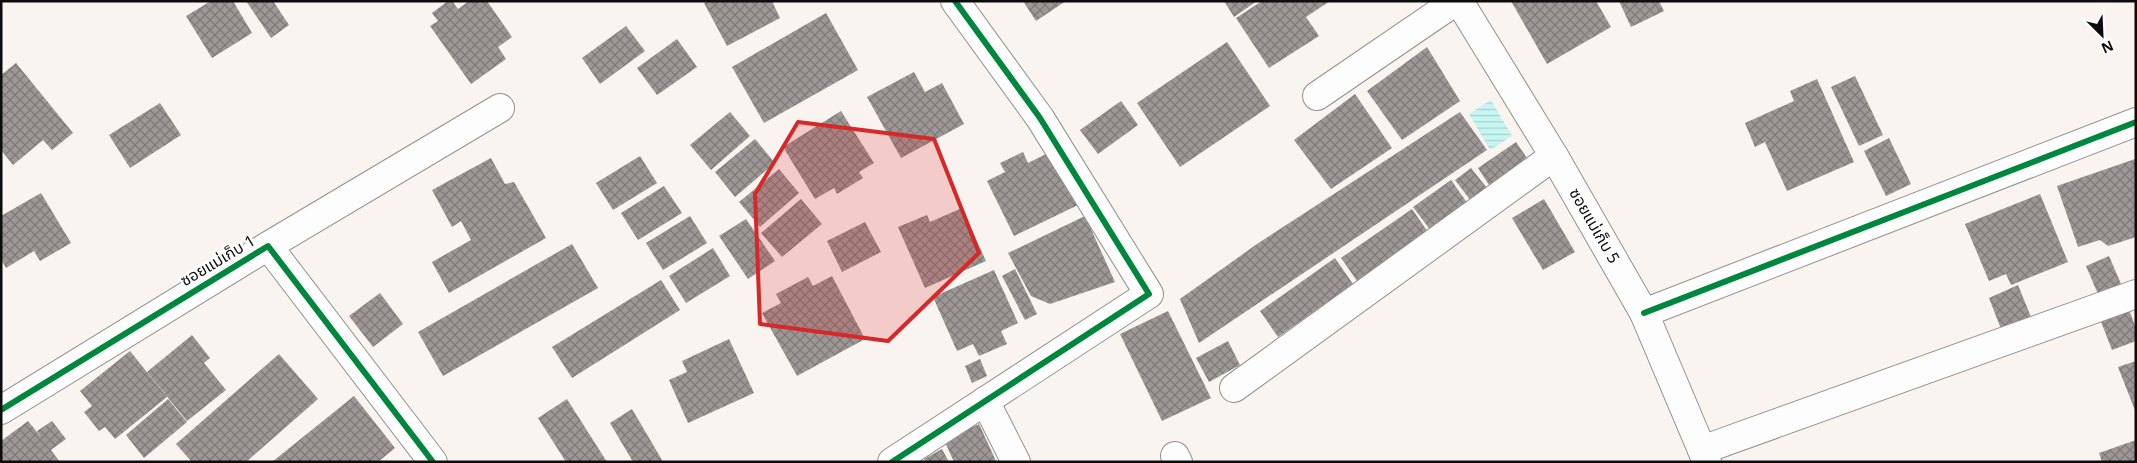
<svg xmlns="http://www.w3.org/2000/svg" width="2137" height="463" font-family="Georgia,'Noto Sans Thai',serif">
<defs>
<pattern id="water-rules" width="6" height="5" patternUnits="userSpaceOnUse" patternTransform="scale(1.25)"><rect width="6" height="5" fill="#c6f6f2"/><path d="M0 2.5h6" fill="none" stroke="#a9d2ce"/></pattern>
<pattern id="building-cross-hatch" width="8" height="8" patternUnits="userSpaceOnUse" patternTransform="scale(1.25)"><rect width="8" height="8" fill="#9d9896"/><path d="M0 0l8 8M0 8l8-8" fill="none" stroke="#7e7a79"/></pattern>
</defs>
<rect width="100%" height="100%" fill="#faf4f0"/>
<!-- water -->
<path fill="url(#water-rules)" d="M 1491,100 L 1512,136 L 1490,150 L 1469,114 Z"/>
<!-- building -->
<g fill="url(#building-cross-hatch)">
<path d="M 211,1 L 233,1 L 252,33 L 212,58 L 186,16 Z"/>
<path d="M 246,1 L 273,1 L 289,25 L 271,38 Z"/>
<path d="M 448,1 L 452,1 L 458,9 L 469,1 L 487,1 L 512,37 L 498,47 L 506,59 L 471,84 L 430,26 L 438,21 L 432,13 Z"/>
<path d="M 708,1 L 772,1 L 780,18 L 727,46 L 704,3 Z"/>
<path d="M 1023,1 L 1066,1 L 1036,21 Z"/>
<path d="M 1224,1 L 1257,1 L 1234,17 Z"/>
<path d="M 1262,1 L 1330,1 L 1306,17 L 1319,36 L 1269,68 L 1236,18 Z"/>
<path d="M 1511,1 L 1596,1 L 1611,27 L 1547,64 Z"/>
<path d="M 1619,1 L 1659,1 L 1664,11 L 1631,27 Z"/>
<path d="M 826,13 L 858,70 L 764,123 L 732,67 Z"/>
<path d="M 626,26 L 645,51 L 600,84 L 582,58 Z"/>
<path d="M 677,39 L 697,67 L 657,95 L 637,68 Z"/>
<path d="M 1227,42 L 1270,106 L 1180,167 L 1137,103 Z"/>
<path d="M 1427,47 L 1460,101 L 1402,140 L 1367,91 Z"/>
<path d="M 16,63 L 73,133 L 52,150 L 43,140 L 13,165 L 1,150 L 1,75 Z"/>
<path d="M 914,72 L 925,92 L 942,83 L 964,124 L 901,158 L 867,97 Z"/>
<path d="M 1855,76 L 1883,135 L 1859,146 L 1831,87 Z"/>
<path d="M 1817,79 L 1854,162 L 1787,191 L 1765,142 L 1755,147 L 1745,123 L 1794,101 L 1790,91 Z"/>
<path d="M 1355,94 L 1392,148 L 1331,189 L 1294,140 Z"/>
<path d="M 1121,101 L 1138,125 L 1098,154 L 1080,130 Z"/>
<path d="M 160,103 L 181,135 L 130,168 L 109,135 Z"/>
<path d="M 841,111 L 874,163 L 859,172 L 863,178 L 837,194 L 834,188 L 815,199 L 783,147 Z"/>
<path d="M 730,112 L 750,136 L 711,170 L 690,145 Z"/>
<path d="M 1460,112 L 1487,150 L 1199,343 L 1180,299 L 1257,244 Z"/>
<path d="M 1889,138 L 1911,184 L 1886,196 L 1864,151 Z"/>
<path d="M 755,139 L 775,163 L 735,197 L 715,172 Z"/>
<path d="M 1516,142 L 1529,161 L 1491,188 L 1478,168 Z"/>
<path d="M 1052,151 L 1078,205 L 1014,236 L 987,181 L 1005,172 L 1000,163 L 1023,152 L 1028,163 Z"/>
<path d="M 640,156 L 657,183 L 613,210 L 596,183 Z"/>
<path d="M 491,158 L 505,184 L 514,182 L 546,238 L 449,293 L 432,262 L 471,240 L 461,221 L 452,227 L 432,190 Z"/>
<path d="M 2135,159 L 2136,237 L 2108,246 L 2100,240 L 2078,247 L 2057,186 Z"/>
<path d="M 1471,168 L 1487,188 L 1471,201 L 1455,180 Z"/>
<path d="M 779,169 L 799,193 L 760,227 L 739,202 Z"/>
<path d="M 1451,180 L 1468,204 L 1431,231 L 1413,207 Z"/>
<path d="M 664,186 L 682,213 L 638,240 L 621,213 Z"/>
<path d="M 41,193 L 71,243 L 40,261 L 34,251 L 6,268 L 1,259 L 1,216 Z"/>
<path d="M 2040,194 L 2068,262 L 2011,285 L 2006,274 L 1989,281 L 1965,224 Z"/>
<path d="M 801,199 L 822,224 L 782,257 L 761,233 Z"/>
<path d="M 1544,199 L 1575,252 L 1543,270 L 1512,218 Z"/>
<path d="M 962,208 L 986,261 L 925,288 L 898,227 L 927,215 L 930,222 Z"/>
<path d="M 1412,209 L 1428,232 L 1357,281 L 1341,258 Z"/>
<path d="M 690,216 L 707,243 L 663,270 L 646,243 Z"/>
<path d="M 1085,216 L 1115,282 L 1050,304 L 1031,296 L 1008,253 Z"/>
<path d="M 746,219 L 775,261 L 748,279 L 719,236 Z"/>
<path d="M 865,222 L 881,252 L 842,272 L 827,241 Z"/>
<path d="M 572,244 L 598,288 L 443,376 L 418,332 Z"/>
<path d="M 713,248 L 730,276 L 686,303 L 669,276 Z"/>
<path d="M 2109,256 L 2121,284 L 2098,294 L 2086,266 Z"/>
<path d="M 1335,258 L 1353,284 L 1278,337 L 1260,311 Z"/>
<path d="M 1015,269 L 1037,314 L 1025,320 L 1002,276 Z"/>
<path d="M 994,270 L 1018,323 L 1001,331 L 1007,344 L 979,356 L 973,344 L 957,351 L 933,297 Z"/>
<path d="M 832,276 L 865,339 L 797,376 L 762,313 L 781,303 L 776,294 L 808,277 L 813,286 Z"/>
<path d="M 661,280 L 680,310 L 572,378 L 552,347 Z"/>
<path d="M 2018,285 L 2031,317 L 2001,329 L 1989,298 Z"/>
<path d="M 380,293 L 403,324 L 373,347 L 349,316 Z"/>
<path d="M 2129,309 L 2136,329 L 2136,341 L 2112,350 L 2100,319 Z"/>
<path d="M 1168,311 L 1211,398 L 1162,421 L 1120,334 Z"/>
<path d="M 192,335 L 210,358 L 204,363 L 226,390 L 187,421 L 147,372 Z"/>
<path d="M 729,339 L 754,393 L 688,423 L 669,380 L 687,372 L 682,361 Z"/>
<path d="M 1228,341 L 1240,365 L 1209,382 L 1196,358 Z"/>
<path d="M 130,351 L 167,397 L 115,439 L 105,427 L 99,431 L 84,412 L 92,406 L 80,391 Z"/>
<path d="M 279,354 L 318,399 L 246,462 L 192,462 L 176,444 Z"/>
<path d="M 980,359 L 987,376 L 972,383 L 965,366 Z"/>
<path d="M 2136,361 L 2136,413 L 2118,367 Z"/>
<path d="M 354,396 L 395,448 L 378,462 L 272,462 Z"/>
<path d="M 168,399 L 187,422 L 144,458 L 126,435 Z"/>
<path d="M 567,399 L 607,462 L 566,462 L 538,418 Z"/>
<path d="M 632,409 L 662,460 L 659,462 L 633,462 L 610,423 Z"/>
<path d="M 28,421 L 41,437 L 37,431 L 52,421 L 66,439 L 51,450 L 60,462 L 1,462 L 1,441 Z"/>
<path d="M 979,424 L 996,461 L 954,462 L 944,440 Z"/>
<path d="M 2136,440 L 2136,462 L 2102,462 L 2099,453 Z"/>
<path d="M 942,449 L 949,462 L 925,462 L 924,459 Z"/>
</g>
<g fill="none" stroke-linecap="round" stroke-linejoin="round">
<!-- street casing -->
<g stroke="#93908f" stroke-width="30">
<g id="street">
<path d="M 1459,1 L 1554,156 L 1644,313 L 1707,462"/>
<path d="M 1317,96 L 1456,1"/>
<path d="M 268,246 L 500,108"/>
<path d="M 1644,313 L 2136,122"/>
<path d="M 1234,388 L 1554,156"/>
<path d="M 985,401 L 1016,462"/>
<path d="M 1,410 L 268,246 L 433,462"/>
<path d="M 1702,450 L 2136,294"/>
<path d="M 1175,456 L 1178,462"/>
<path d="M 892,462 L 1149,294 L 1040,118 L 955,1"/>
</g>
</g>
<!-- street -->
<use href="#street" stroke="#fefdfd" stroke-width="28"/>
<!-- cycleway casing -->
<g stroke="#fff" stroke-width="9">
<g id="cycleway">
<path d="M 1644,313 L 2136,122"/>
<path d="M 1,410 L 268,246 L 433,462"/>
<path d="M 892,462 L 1149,294 L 1040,118 L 955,1"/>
</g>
</g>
<!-- cycleway -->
<use href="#cycleway" stroke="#00873e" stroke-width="6"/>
</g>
<!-- marked area -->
<path fill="#d62828" fill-opacity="0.2" stroke="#d62828" stroke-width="4" stroke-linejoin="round" d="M 798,122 L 934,139 L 979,253 L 888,341 L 760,324 L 755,194 Z"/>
<g text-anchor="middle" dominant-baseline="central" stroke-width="5" stroke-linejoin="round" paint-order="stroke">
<!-- street labels -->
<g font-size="16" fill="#0c0c0c" stroke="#fff">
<text transform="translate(1594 226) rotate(60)">ซอยแม่เก็บ 5</text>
<text transform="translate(218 261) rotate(-31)">ซอยแม่เก็บ 1</text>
</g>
</g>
<!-- border -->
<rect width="2137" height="463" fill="none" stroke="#0c0c0c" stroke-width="5"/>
<!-- north arrow -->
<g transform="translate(2102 35) rotate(156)" stroke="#ffffff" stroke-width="4" paint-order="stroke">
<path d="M0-4L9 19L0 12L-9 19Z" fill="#0c0c0c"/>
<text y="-8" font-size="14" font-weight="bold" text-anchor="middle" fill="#0c0c0c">N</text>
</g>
</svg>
